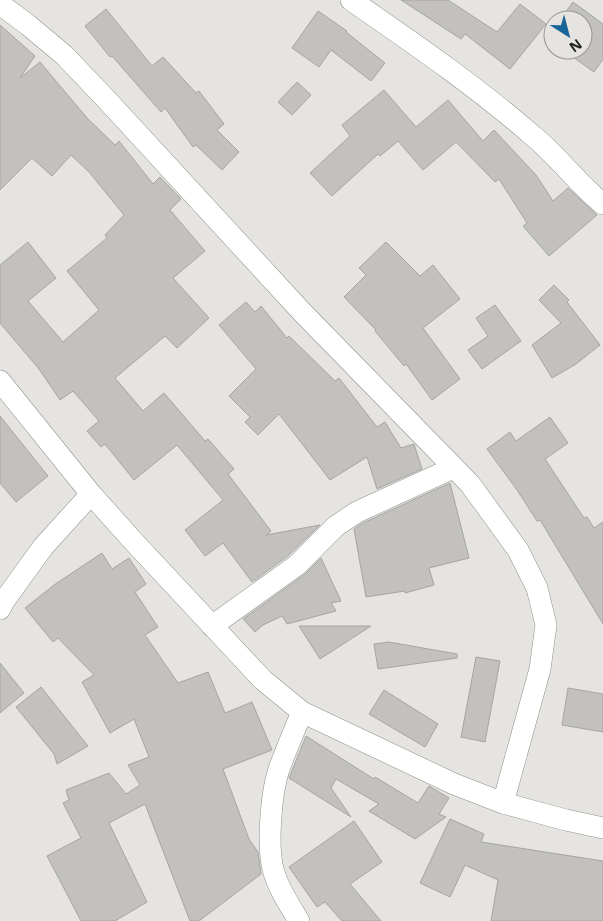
<svg xmlns="http://www.w3.org/2000/svg" width="603" height="921" font-family="'Open Sans',sans-serif">
<rect width="100%" height="100%" fill="#e5e4e1"/>
<!-- building -->
<g fill="#c2c1be" stroke="#a6a5a3">
<path d="M 401,0 L 448,0 L 497,32 L 520,4 L 546,24 L 510,69 L 465,34 L 461,39 Z"/>
<path d="M 573,2 L 603,24 L 603,59 L 594,72 L 563,50 L 583,50 L 583,20 L 560,20 Z"/>
<path d="M 106,9 L 152,66 L 163,57 L 196,93 L 199,91 L 224,124 L 217,130 L 239,152 L 222,170 L 196,145 L 193,147 L 165,108 L 161,112 L 112,56 L 110,57 L 85,26 Z"/>
<path d="M 318,11 L 347,31 L 346,32 L 385,63 L 371,81 L 331,50 L 319,67 L 292,48 Z"/>
<path d="M 0,25 L 35,56 L 20,78 L 40,62 L 87,118 L 115,145 L 119,141 L 153,184 L 160,177 L 181,199 L 170,210 L 205,251 L 173,278 L 209,318 L 177,348 L 165,336 L 115,378 L 143,411 L 164,393 L 205,441 L 208,439 L 234,469 L 228,474 L 271,531 L 266,535 L 320,525 L 289,555 L 252,582 L 223,543 L 205,556 L 185,530 L 223,500 L 177,445 L 134,480 L 105,444 L 101,447 L 87,431 L 99,421 L 73,391 L 60,400 L 39,369 L 0,323 L 0,265 L 28,242 L 56,278 L 28,301 L 63,342 L 99,310 L 67,271 L 107,238 L 105,235 L 124,215 L 89,172 L 71,155 L 52,176 L 32,158 L 0,190 Z"/>
<path d="M 297,82 L 311,95 L 292,115 L 278,102 Z"/>
<path d="M 384,90 L 416,127 L 448,100 L 483,141 L 494,130 L 536,175 L 553,201 L 568,188 L 597,215 L 549,256 L 523,226 L 527,223 L 499,179 L 495,182 L 456,142 L 423,170 L 398,141 L 380,156 L 378,154 L 332,196 L 310,173 L 350,136 L 342,125 Z"/>
<path d="M 386,242 L 420,276 L 433,265 L 460,299 L 423,328 L 460,379 L 432,400 L 406,364 L 404,366 L 375,331 L 376,330 L 344,297 L 366,275 L 359,268 Z"/>
<path d="M 554,285 L 569,300 L 567,302 L 600,345 L 576,364 L 552,378 L 532,345 L 561,323 L 539,300 Z"/>
<path d="M 246,302 L 255,312 L 261,306 L 287,338 L 289,336 L 335,381 L 339,378 L 377,427 L 385,422 L 401,448 L 414,444 L 422,469 L 377,489 L 367,457 L 330,480 L 279,414 L 258,435 L 245,422 L 250,417 L 229,396 L 256,369 L 219,325 Z"/>
<path d="M 495,305 L 521,341 L 482,369 L 468,350 L 488,336 L 476,318 Z"/>
<path d="M 0,416 L 48,476 L 16,502 L 0,483 Z"/>
<path d="M 550,417 L 568,443 L 545,459 L 584,518 L 587,517 L 594,528 L 603,522 L 603,624 L 540,520 L 537,521 L 517,490 L 487,449 L 510,432 L 516,441 Z"/>
<path d="M 450,483 L 469,558 L 429,568 L 434,585 L 405,593 L 405,591 L 366,597 L 354,529 L 363,523 Z"/>
<path d="M 102,553 L 112,569 L 129,558 L 146,584 L 135,592 L 158,627 L 145,635 L 178,683 L 208,672 L 225,713 L 252,702 L 272,750 L 223,769 L 249,839 L 258,852 L 261,874 L 199,921 L 190,921 L 145,804 L 109,823 L 147,902 L 115,921 L 81,921 L 47,856 L 81,838 L 63,803 L 69,800 L 66,790 L 109,773 L 126,794 L 140,785 L 128,765 L 149,757 L 134,719 L 110,733 L 82,682 L 94,675 L 58,638 L 53,642 L 25,608 L 54,585 Z"/>
<path d="M 321,558 L 341,601 L 331,603 L 336,611 L 287,624 L 282,616 L 263,625 L 255,632 L 243,619 L 304,575 Z"/>
<path d="M 299,626 L 371,626 L 320,659 Z"/>
<path d="M 389,642 L 457,654 L 457,658 L 378,669 L 374,644 Z"/>
<path d="M 476,657 L 500,661 L 485,742 L 461,737 Z"/>
<path d="M 0,663 L 24,693 L 0,713 Z"/>
<path d="M 41,687 L 88,746 L 57,764 L 54,754 L 16,707 Z"/>
<path d="M 568,688 L 603,694 L 603,732 L 562,725 Z"/>
<path d="M 384,690 L 438,724 L 425,747 L 369,714 Z"/>
<path d="M 306,736 L 374,779 L 375,777 L 418,803 L 429,786 L 449,798 L 439,814 L 446,817 L 415,839 L 369,811 L 379,804 L 336,779 L 331,788 L 351,817 L 289,778 Z"/>
<path d="M 450,819 L 484,834 L 481,842 L 603,861 L 603,921 L 491,921 L 498,880 L 465,865 L 450,897 L 420,883 Z"/>
<path d="M 354,821 L 382,862 L 350,884 L 381,921 L 342,921 L 325,902 L 317,907 L 289,867 Z"/>
</g>
<g fill="none" stroke-linecap="round" stroke-linejoin="round">
<!-- street casing -->
<g stroke="#91908d" stroke-width="22">
<g id="street">
<path d="M 351,0 C 413,43 476,86 532,135 C 558,156 577,183 603,204"/>
<path d="M 0,4 L 28,25 L 64,55 L 106,99 L 301,311 L 470,484 L 518,550 L 537,588 L 546,625 L 540,669 L 503,803"/>
<path d="M 0,381 L 91,494 L 134,542 L 263,680 L 302,712 L 454,784 L 503,803 L 566,820 L 603,828"/>
<path d="M 0,609 L 4,601 L 43,547 L 91,494"/>
<path d="M 212,626 L 297,565 L 336,526 L 357,512 L 453,468"/>
<path d="M 299,921 C 289,904 278,888 273,869 C 267,845 271,793 279,769 C 286,750 294,731 302,712"/>
</g>
</g>
<!-- street -->
<use href="#street" stroke="#fff" stroke-width="21"/>
</g>
<!-- north arrow -->
<g transform="translate(568 35) rotate(144)"><circle r="24" fill="#e5e4e1" stroke="#979694"/>
<path d="M0-4L9 19L0 12L-9 19Z" fill="#1a6598"/>
<text y="-8" font-size="14" font-weight="bold" text-anchor="middle" fill="#222221">N</text>
</g>
</svg>
